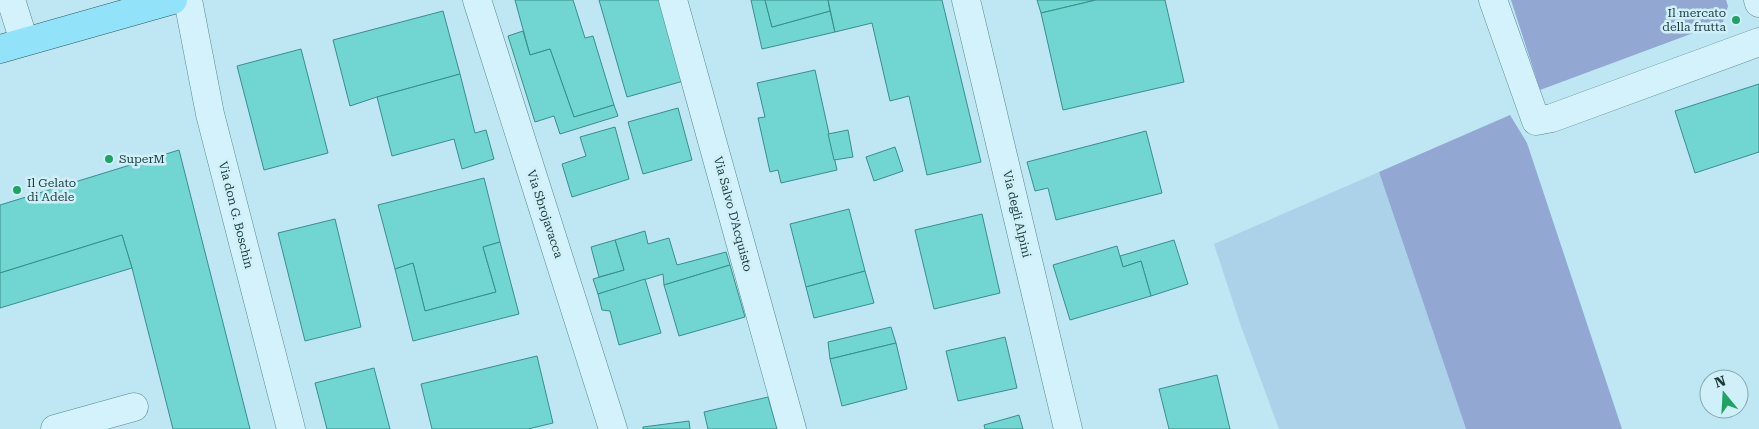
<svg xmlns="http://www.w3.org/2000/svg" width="1759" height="429" font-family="'Roboto Serif',serif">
<rect width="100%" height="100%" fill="#bfe6f3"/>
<!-- farmland -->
<path fill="#abd2e9" d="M 1379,172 L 1466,429 L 1279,429 L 1242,329 L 1214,244 Z"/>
<!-- green -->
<g fill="#92a8d2">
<path d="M 1511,0 L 1726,0 L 1728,6 L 1723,22 L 1540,90 Z"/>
<path d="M 1510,115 L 1527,143 L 1622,429 L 1466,429 L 1379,172 Z"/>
</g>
<!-- building -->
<g fill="#71d5d1" stroke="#388f8a">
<path d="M 515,0 L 573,0 L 585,38 L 593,36 L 614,105 L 574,117 L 550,49 L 530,55 Z"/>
<path d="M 599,0 L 663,0 L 687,80 L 627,97 Z"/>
<path d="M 751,0 L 765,0 L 772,27 L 830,11 L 835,32 L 762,49 Z"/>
<path d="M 765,0 L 828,0 L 830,11 L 772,27 Z"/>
<path d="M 828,0 L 942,0 L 981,162 L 927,175 L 909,96 L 890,101 L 872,23 L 835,32 Z"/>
<path d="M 1037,0 L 1096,0 L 1041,13 Z"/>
<path d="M 1096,0 L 1165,0 L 1184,82 L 1063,110 L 1041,13 Z"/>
<path d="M 443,11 L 460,74 L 377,97 L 350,106 L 333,40 Z"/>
<path d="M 523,31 L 530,55 L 550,49 L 574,117 L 614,105 L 618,116 L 560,134 L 554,116 L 535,122 L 508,36 Z"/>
<path d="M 301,49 L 328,153 L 264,170 L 237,66 Z"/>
<path d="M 815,70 L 837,170 L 781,183 L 778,170 L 770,172 L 758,118 L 765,117 L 757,83 Z"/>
<path d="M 460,74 L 475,133 L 486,130 L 494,159 L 462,169 L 454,139 L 392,156 L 377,97 Z"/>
<path d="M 1759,84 L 1759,152 L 1695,173 L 1675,111 Z"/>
<path d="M 678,108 L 692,160 L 643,174 L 628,122 Z"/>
<path d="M 615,127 L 629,179 L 572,197 L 562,164 L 586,156 L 580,137 Z"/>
<path d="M 848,130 L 853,157 L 834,160 L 828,134 Z"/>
<path d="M 1146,131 L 1162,193 L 1056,220 L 1048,188 L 1035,191 L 1027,162 Z"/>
<path d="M 895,147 L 903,171 L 874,181 L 866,157 Z"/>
<path d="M 179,150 L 250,429 L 173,429 L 132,268 L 122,235 L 0,273 L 0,205 Z"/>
<path d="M 484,178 L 500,242 L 483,247 L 496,292 L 425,311 L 413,263 L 395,269 L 378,205 Z"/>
<path d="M 849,209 L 865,271 L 806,287 L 790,224 Z"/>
<path d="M 982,214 L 1000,293 L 934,309 L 915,230 Z"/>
<path d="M 335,219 L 361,327 L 305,341 L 278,233 Z"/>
<path d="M 645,231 L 648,244 L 669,238 L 677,265 L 726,252 L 730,265 L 664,285 L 663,274 L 598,294 L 593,279 L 624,270 L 615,240 Z"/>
<path d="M 122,235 L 132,268 L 0,308 L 0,273 Z"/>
<path d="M 615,240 L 624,270 L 599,277 L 591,247 Z"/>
<path d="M 1174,240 L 1188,284 L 1151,296 L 1141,261 L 1123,267 L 1120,256 Z"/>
<path d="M 500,242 L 519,314 L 413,341 L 395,269 L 413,263 L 425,311 L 496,292 L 483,247 Z"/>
<path d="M 1117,246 L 1123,267 L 1141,261 L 1151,296 L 1070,320 L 1053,265 Z"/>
<path d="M 730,265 L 745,317 L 679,336 L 664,285 Z"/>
<path d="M 865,271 L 874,303 L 814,318 L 806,287 Z"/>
<path d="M 645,279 L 661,333 L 619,345 L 610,311 L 602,310 L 598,294 Z"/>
<path d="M 891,327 L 896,343 L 830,359 L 828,342 Z"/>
<path d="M 1005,337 L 1017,388 L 958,401 L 946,351 Z"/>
<path d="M 896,343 L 907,389 L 842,406 L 830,359 Z"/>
<path d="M 537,356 L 553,423 L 528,429 L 432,429 L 421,384 Z"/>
<path d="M 374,368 L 390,429 L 327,429 L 315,383 Z"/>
<path d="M 1217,375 L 1230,429 L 1169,429 L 1159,389 Z"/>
<path d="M 768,397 L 777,429 L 708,429 L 704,412 Z"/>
<path d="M 1019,415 L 1023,429 L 985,429 L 984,425 Z"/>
<path d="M 689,421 L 690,429 L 643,429 L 643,427 Z"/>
</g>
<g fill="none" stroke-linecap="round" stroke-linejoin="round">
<!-- minor casing -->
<g stroke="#55898d" stroke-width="29">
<g id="minor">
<path d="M 11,0 L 24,41"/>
<path d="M 188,0 L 210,114 L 291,429"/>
<path d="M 477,0 L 613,429"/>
<path d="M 673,0 L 792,429"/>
<path d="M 966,0 L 1068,429"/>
<path d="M 1493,0 L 1536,121 L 1552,118 L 1759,42"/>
<path d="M 1758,0 L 1759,3"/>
<path d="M 55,429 L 134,407"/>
</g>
</g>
<!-- major casing -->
<g stroke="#2a5a5b" stroke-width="29">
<path id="major" d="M 0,49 L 173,0"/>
</g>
<!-- minor -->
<use href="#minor" stroke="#d3f2fc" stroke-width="28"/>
<!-- major -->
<use href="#major" stroke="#92e3fa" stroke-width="28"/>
</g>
<!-- markers -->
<g fill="#1ea365" stroke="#cfeff9" stroke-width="2">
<circle cx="1736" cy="20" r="5"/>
<circle cx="109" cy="159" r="5"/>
<circle cx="17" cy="190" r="5"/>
</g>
<g text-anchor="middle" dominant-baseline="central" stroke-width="5" stroke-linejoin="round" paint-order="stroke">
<!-- poi labels -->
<g font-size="12" fill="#1b3a3b" stroke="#cfeff9" text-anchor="start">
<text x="1726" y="13" text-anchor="end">Il mercato<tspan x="1726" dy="14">della frutta</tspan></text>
<text x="119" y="159">SuperM</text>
<text x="27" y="183">Il Gelato<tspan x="27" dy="14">di Adele</tspan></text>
</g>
<!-- street labels -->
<g font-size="12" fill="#1b3a3b" stroke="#cfeff9">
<text transform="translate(545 214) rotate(72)">Via Sbrojavacca</text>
<text transform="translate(733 214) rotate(75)">Via Salvo D'Acquisto</text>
<text transform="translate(1017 214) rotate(77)">Via degli Alpini</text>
<text transform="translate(236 215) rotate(76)">Via don G. Boschin</text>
</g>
</g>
<!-- north arrow -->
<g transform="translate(1724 394) rotate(342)"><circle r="24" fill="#cfeff9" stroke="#87a7ad"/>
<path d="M0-4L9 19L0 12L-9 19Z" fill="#1ea365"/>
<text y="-8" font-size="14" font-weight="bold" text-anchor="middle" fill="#1b3a3b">N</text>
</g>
</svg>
